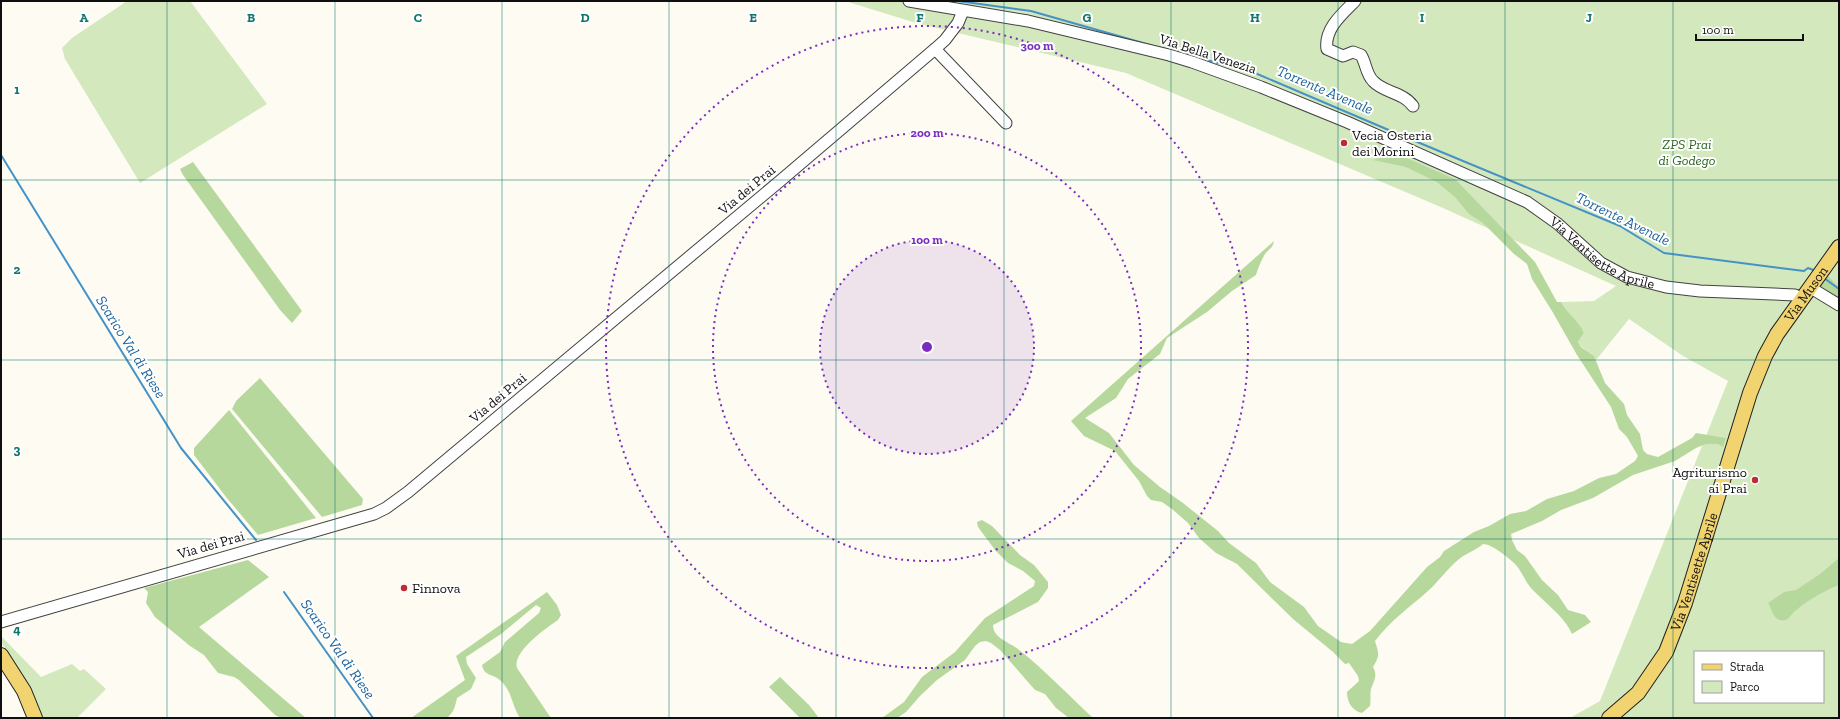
<svg xmlns="http://www.w3.org/2000/svg" width="1840" height="719" font-family="'Zilla Slab',serif">
<rect width="100%" height="100%" fill="#fefcf2"/>
<!-- green -->
<g fill="#d3e8bd" fill-rule="evenodd">
<path d="M 127,1 L 190,1 L 267,104 L 140,183 L 65,59 L 62,48 L 72,38 Z"/>
<path d="M 845,1 L 1839,1 L 1839,718 L 1570,718 L 1600,701 L 1728,381 L 1683,356 L 1629,319 L 1596,360 C 1592,352 1582,350 1578,342 L 1584,333 C 1580,322 1567,313 1561,302 L 1594,301 L 1616,286 L 1443,208 L 1126,73 L 916,23 ZM 1695,652 L 1823,652 L 1823,702 L 1695,702 Z"/>
<path d="M 1,636 L 41,677 L 72,664 L 80,671 L 84,669 L 106,689 L 77,718 L 42,718 L 23,676 L 1,642 Z"/>
</g>
<!-- forest -->
<g fill="#b7d89d">
<path d="M 1388,150 L 1455,179 L 1535,262 L 1557,302 L 1561,302 C 1567,313 1580,322 1584,333 L 1578,342 L 1581,347 L 1594,356 L 1605,383 L 1624,404 L 1627,415 L 1640,434 L 1643,450 L 1647,454 L 1658,457 L 1692,438 L 1696,433 L 1726,438 L 1723,447 L 1718,444 L 1706,444 L 1696,448 L 1675,461 L 1633,475 L 1593,498 L 1561,510 L 1542,521 L 1511,534 L 1512,540 L 1517,550 L 1525,556 L 1542,580 L 1558,595 L 1568,610 L 1585,615 L 1591,622 L 1572,634 C 1566,618 1543,601 1531,588 C 1525,581 1522,572 1516,565 C 1509,558 1492,544 1483,544 C 1475,551 1466,553 1458,560 C 1448,568 1438,582 1428,591 C 1410,607 1390,621 1375,641 C 1379,654 1380,655 1373,667 C 1378,676 1374,680 1371,689 C 1370,694 1371,700 1370,706 L 1362,713 C 1352,711 1347,702 1347,692 L 1359,681 L 1358,676 L 1349,663 L 1345,664 L 1333,652 L 1293,619 L 1237,564 L 1216,553 L 1199,538 L 1188,523 L 1172,509 L 1162,502 L 1151,500 L 1147,496 L 1139,481 L 1115,451 L 1084,436 L 1071,421 L 1274,241 C 1273,248 1269,249 1265,254 C 1261,261 1258,268 1256,275 L 1232,291 L 1207,312 L 1167,338 L 1160,354 L 1128,379 L 1116,398 L 1085,418 L 1109,433 L 1134,465 L 1160,487 L 1183,503 L 1218,531 L 1229,543 L 1256,563 L 1270,582 L 1304,607 L 1318,626 L 1341,642 L 1352,644 L 1370,631 L 1427,567 L 1440,557 L 1444,551 L 1474,532 L 1489,526 L 1510,514 L 1526,511 L 1547,499 L 1574,491 L 1599,478 L 1616,474 L 1635,461 L 1638,456 L 1627,437 L 1619,429 L 1611,407 L 1577,355 L 1552,311 L 1532,279 L 1527,264 L 1514,254 L 1483,223 L 1469,214 L 1455,197 L 1437,182 L 1406,167 L 1373,160 L 1384,156 Z"/>
<path d="M 193,162 L 302,311 L 292,323 L 280,310 L 183,175 L 180,169 Z"/>
<path d="M 1823,276 L 1828,276 L 1839,287 L 1839,301 L 1828,294 L 1818,284 Z"/>
<path d="M 260,378 L 363,499 L 362,505 L 322,517 L 232,409 L 236,401 Z"/>
<path d="M 229,410 L 316,518 L 258,535 L 226,497 L 194,455 L 194,448 Z"/>
<path d="M 982,520 L 992,526 L 1020,555 L 1034,565 L 1048,582 L 1048,588 L 1038,602 L 993,625 C 993,638 1009,642 1018,649 C 1046,671 1068,695 1093,718 L 1069,718 L 1056,708 L 1045,694 L 1035,690 L 1000,650 L 991,643 L 986,641 L 980,642 L 975,646 L 965,660 L 937,680 L 920,696 L 906,712 L 897,718 L 882,718 L 904,702 L 922,677 L 955,652 L 985,618 L 1034,586 L 1035,581 L 1023,571 L 1008,563 L 995,550 L 978,527 L 977,522 Z"/>
<path d="M 1839,558 L 1839,585 C 1825,590 1803,603 1793,613 C 1790,617 1786,622 1780,620 C 1772,618 1772,608 1768,603 L 1784,592 L 1796,590 L 1820,574 Z"/>
<path d="M 248,560 L 269,577 L 199,627 L 306,718 L 281,718 L 275,715 L 239,680 L 234,677 L 218,673 L 204,655 L 190,646 L 155,617 L 146,603 L 148,592 L 144,588 Z"/>
<path d="M 547,592 L 557,605 L 561,615 L 558,620 C 546,628 512,652 517,668 L 551,718 L 520,718 C 512,706 512,692 502,682 C 494,673 484,677 482,665 L 500,652 L 505,642 L 539,613 L 541,608 L 536,605 L 501,634 L 466,657 L 467,664 L 476,678 L 471,689 L 457,698 C 455,707 454,712 447,718 L 411,718 L 465,680 L 456,656 Z"/>
<path d="M 780,677 L 809,705 L 819,718 L 800,718 L 769,687 Z"/>
</g>
<g fill="none" stroke-linecap="round" stroke-linejoin="round">
<!-- stream -->
<g stroke="#4492c7" stroke-width="2">
<path d="M 958,1 L 1031,11 L 1157,47"/>
<path d="M 1192,56 L 1255,73 L 1398,134 L 1620,226 L 1664,253 L 1804,271 L 1808,268 L 1816,271"/>
<path d="M 1,155 L 181,448 L 256,540"/>
<path d="M 1824,278 L 1839,289"/>
<path d="M 284,592 L 373,718"/>
</g>
<!-- minor casing -->
<g stroke="#424242" stroke-width="13">
<g id="minor">
<path id="s1" d="M 909,1 L 1028,21 L 1169,55 L 1192,62 L 1261,87 L 1347,122 L 1527,202 L 1558,224 L 1601,263 L 1627,277 L 1666,287 L 1700,291 L 1795,295 L 1802,299"/>
<path d="M 1355,1 C 1342,14 1324,29 1327,49 L 1343,56 L 1353,52 L 1361,55 C 1366,63 1366,74 1373,81 C 1384,93 1403,92 1413,106"/>
<path d="M 935,49 L 1006,123"/>
<path d="M 1811,288 L 1839,305"/>
<path d="M 1,622 L 374,514 L 386,508 L 408,492 L 780,181 L 935,49 L 945,40 L 958,23 L 963,11"/>
</g>
</g>
<!-- major casing -->
<g stroke="#202020" stroke-width="16">
<g id="major">
<path d="M 1,655 L 24,691 L 35,718"/>
<path id="s2" d="M 1609,718 L 1638,693 L 1666,652 L 1685,603 L 1750,393 L 1765,356 L 1777,334 L 1839,247"/>
</g>
</g>
<!-- minor -->
<use href="#minor" stroke="#fff" stroke-width="11"/>
<!-- major -->
<use href="#major" stroke="#f1d36f" stroke-width="14"/>
</g>
<!-- grid -->
<path fill="none" stroke="#0f766e" stroke-width="1" stroke-opacity="0.55" d="M 167,1 L 167,718M 335,1 L 335,718M 502,1 L 502,718M 669,1 L 669,718M 836,1 L 836,718M 1004,1 L 1004,718M 1171,1 L 1171,718M 1338,1 L 1338,718M 1505,1 L 1505,718M 1673,1 L 1673,718M 1,180 L 1839,180M 1,360 L 1839,360M 1,539 L 1839,539"/>
<!-- distance rings -->
<circle cx="927" cy="347" r="107" fill="#7b2cbf" fill-opacity=".12"/>
<g fill="none" stroke="#7b2cbf" stroke-width="2" stroke-dasharray="2 4">
<circle cx="927" cy="347" r="107"/>
<circle cx="927" cy="347" r="214"/>
<circle cx="927" cy="347" r="321"/>
</g>
<!-- markers -->
<g fill="#b92d33" stroke="#fff" stroke-width="1.5">
<circle cx="1344" cy="143" r="4"/>
<circle cx="1755" cy="480" r="4"/>
<circle cx="404" cy="588" r="4"/>
</g>
<g text-anchor="middle" dominant-baseline="central" stroke-width="4" stroke-linejoin="round" paint-order="stroke">
<!-- street labels -->
<g font-size="14" fill="#0f0f0f" stroke="#fff">
<text transform="translate(1208 54) rotate(18)">Via Bella Venezia</text>
<text transform="translate(747 190) rotate(-40)">Via dei Prai</text>
<text stroke="none"><textPath href="#s1" startOffset="745">Via Ventisette Aprile</textPath></text>
<text stroke="none"><textPath href="#s2" startOffset="475">Via Muson</textPath></text>
<text transform="translate(498 398) rotate(-40)">Via dei Prai</text>
<text transform="translate(211 545) rotate(-16)">Via dei Prai</text>
<text stroke="none"><textPath href="#s2" startOffset="173">Via Ventisette Aprile</textPath></text>
</g>
<!-- poi labels -->
<g font-size="14" fill="#0f0f0f" stroke="#fff" text-anchor="start">
<text x="1352" y="135">Vecia Osteria<tspan x="1352" dy="16">dei Morini</tspan></text>
<text x="1747" y="472" text-anchor="end">Agriturismo<tspan x="1747" dy="16">ai Prai</tspan></text>
<text x="412" y="588">Finnova</text>
</g>
<!-- park labels -->
<g font-size="14" font-style="italic" fill="#2f6522" stroke="#fff">
<text x="1687" y="144">ZPS Prai<tspan x="1687" dy="16">di Godego</tspan></text>
</g>
<!-- water labels -->
<g font-size="15" font-style="italic" fill="#1e649c" stroke="#fff">
<text transform="translate(1325 90) rotate(23)">Torrente Avenale</text>
<text transform="translate(1623 219) rotate(26)">Torrente Avenale</text>
<text transform="translate(131 347) rotate(58)">Scarico Val di Riese</text>
<text transform="translate(338 649) rotate(55)">Scarico Val di Riese</text>
</g>
</g>
<g font-size="13" text-anchor="middle" font-weight="bold" fill="#0f766e" stroke="#fff" stroke-width="4" stroke-linejoin="round" paint-order="stroke">
<text x="84" y="22">A</text>
<text x="251" y="22">B</text>
<text x="418" y="22">C</text>
<text x="585" y="22">D</text>
<text x="753" y="22">E</text>
<text x="920" y="22">F</text>
<text x="1087" y="22">G</text>
<text x="1255" y="22">H</text>
<text x="1422" y="22">I</text>
<text x="1589" y="22">J</text>
<text x="17" y="94">1</text>
<text x="17" y="274">2</text>
<text x="17" y="454">3</text>
<text x="17" y="634">4</text>
</g>
<circle cx="927" cy="347" r="6" fill="#7b2cbf" stroke="#fff" stroke-width="2"/>
<g font-size="12" text-anchor="middle" font-weight="bold" fill="#7b2cbf" stroke="#fff" stroke-width="4" stroke-linejoin="round" paint-order="stroke">
<text x="1037" y="50">300 m</text>
<text x="927" y="137">200 m</text>
<text x="927" y="244">100 m</text>
</g>
<!-- border -->
<rect width="1840" height="719" fill="none" stroke="#0f0f0f" stroke-width="4"/>
<!-- legend -->
<rect x="1694" y="651" width="130" height="52" fill="#ffffff" stroke="#9f9f9f"/>
<rect x="1702" y="664" width="20" height="6" fill="#f1d36f" stroke="#9f9f9f"/>
<text x="1730" y="671" font-size="12" fill="#0f0f0f">Strada</text>
<rect x="1702" y="681" width="20" height="12" fill="#d3e8bd" stroke="#9f9f9f"/>
<text x="1730" y="691" font-size="12" fill="#0f0f0f">Parco</text>
<!-- scale -->
<path d="M1696 34v6h107v-6" fill="none" stroke="#0f0f0f" stroke-width="2"/>
<text x="1702" y="34" font-size="12" fill="#0f0f0f" stroke="#ffffff" stroke-width="3" paint-order="stroke">100 m</text>
</svg>
